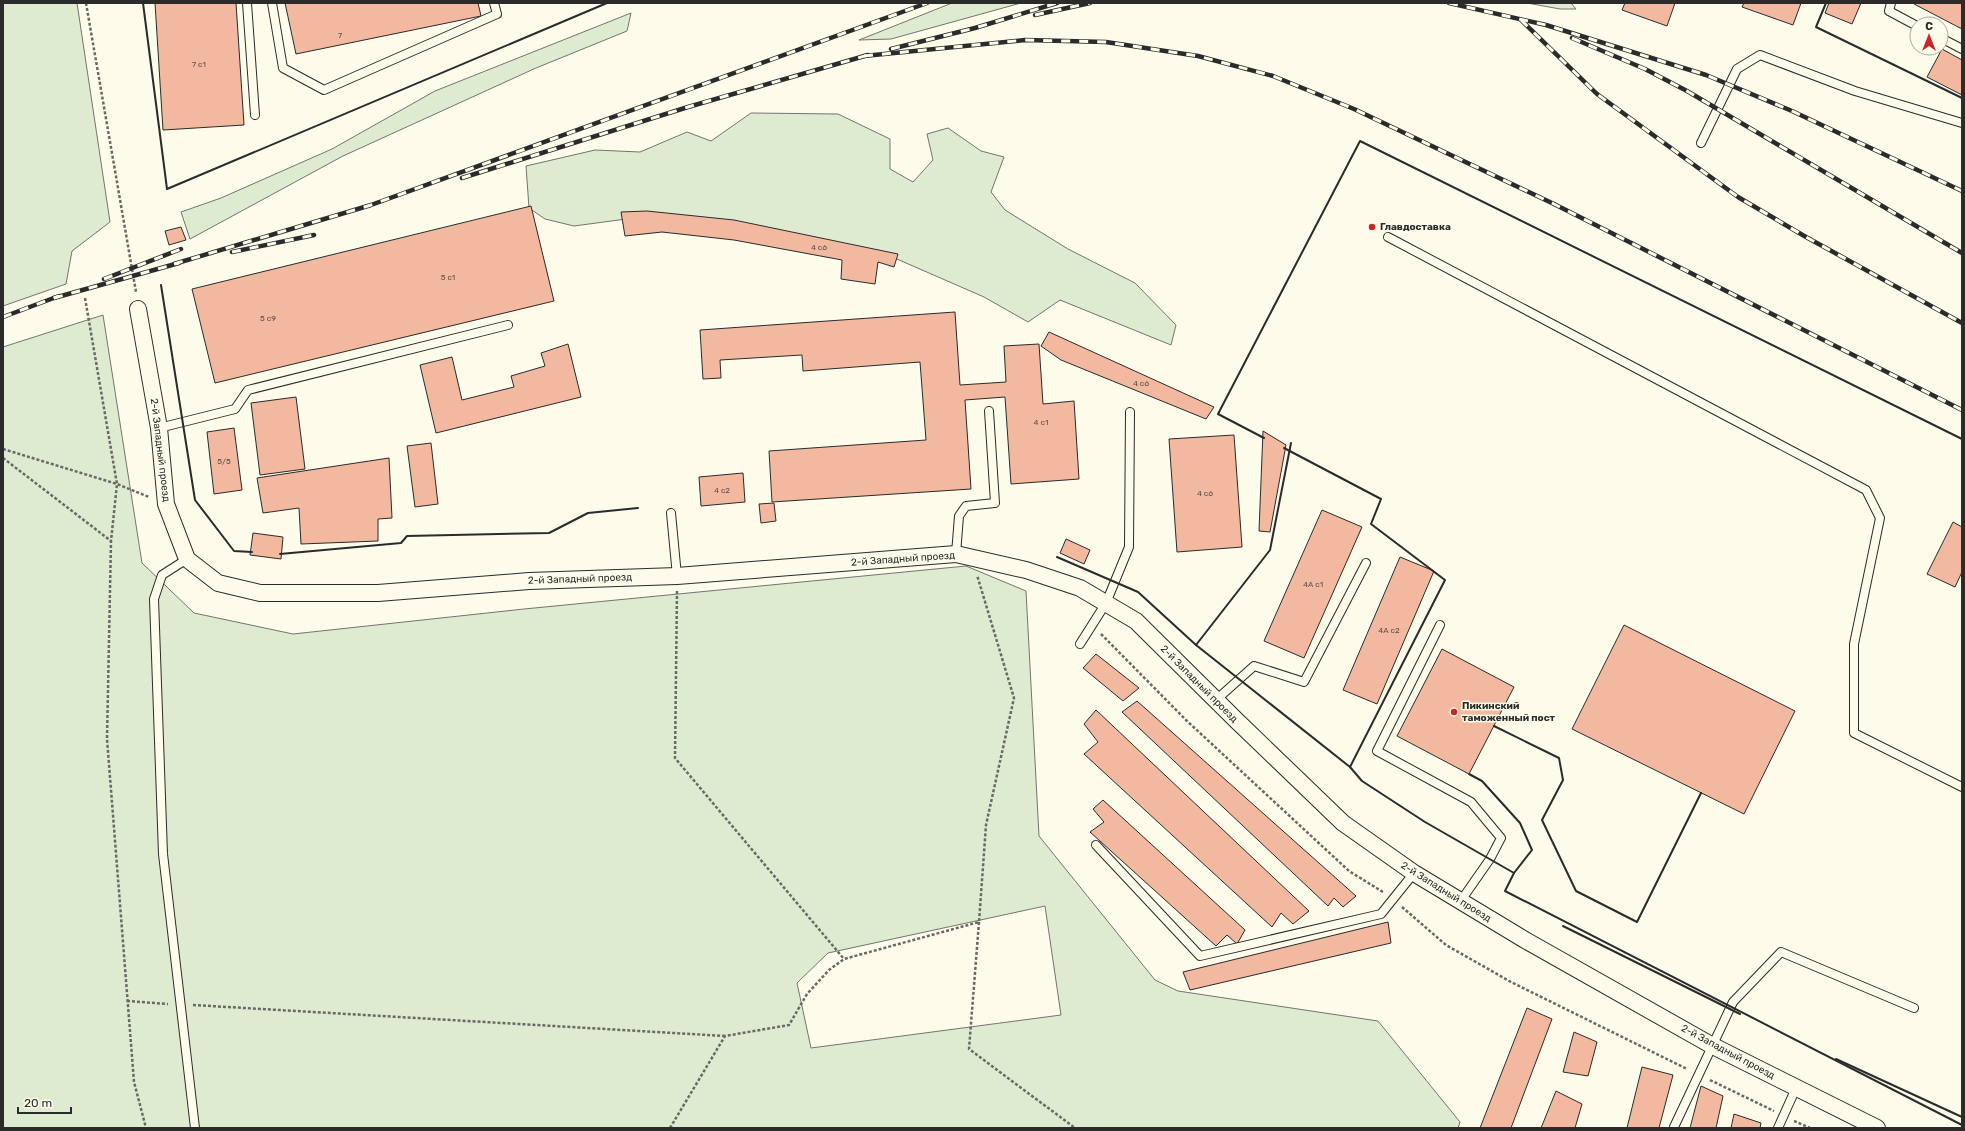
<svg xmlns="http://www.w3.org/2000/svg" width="1965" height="1131" font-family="Rubik,sans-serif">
<rect width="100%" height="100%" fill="#fdfbea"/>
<!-- green -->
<g fill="#deebd1" stroke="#74746e" fill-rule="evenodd">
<path d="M 3,3 L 77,3 L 110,222 L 72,251 L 66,284 L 3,306 Z"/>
<path d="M 952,3 L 1021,3 L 891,39 L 859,40 Z"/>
<path d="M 1527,3 L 1571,3 L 1576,9 L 1560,9 Z"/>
<path d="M 631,13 L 627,31 L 536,68 L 343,156 L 190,239 L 181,212 L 221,198 L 332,149 L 435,91 Z"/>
<path d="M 751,113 L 838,114 L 890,139 L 890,169 L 913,182 L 933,160 L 927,134 L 948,128 L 981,151 L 1004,157 L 991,192 L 1005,210 L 1068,249 L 1135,283 L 1176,325 L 1171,345 L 1060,300 L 1028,322 L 984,297 L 890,256 L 641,217 L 574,226 L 545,219 L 529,208 L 526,166 L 595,150 L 640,152 L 687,132 L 711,141 Z"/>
<path d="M 103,315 L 142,563 L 194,613 L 293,634 L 524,609 L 966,566 L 1026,591 L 1039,836 L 1155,980 L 1178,991 L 1378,1021 L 1460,1122 L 1458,1128 L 3,1128 L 3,347 ZM 1045,906 L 1061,1015 L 811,1048 L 797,983 L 828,953 Z"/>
</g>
<!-- building -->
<g fill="#f2b8a0" stroke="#2b2b2b">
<path d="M 155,3 L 236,3 L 244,125 L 163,130 Z"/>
<path d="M 285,3 L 478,3 L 481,16 L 296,54 Z"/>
<path d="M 1625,3 L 1675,3 L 1667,26 L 1622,10 Z"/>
<path d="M 1744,3 L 1801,3 L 1793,25 L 1742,7 Z"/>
<path d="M 1829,3 L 1861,3 L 1852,24 L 1825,13 Z"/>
<path d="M 1915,3 L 1962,3 L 1962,29 L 1914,4 Z"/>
<path d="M 1942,49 L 1962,60 L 1962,95 L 1927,77 Z"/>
<path d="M 531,206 L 554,301 L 215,383 L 192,289 Z"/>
<path d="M 647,211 L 734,220 L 898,254 L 894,267 L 878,262 L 875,284 L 841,279 L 842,260 L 734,240 L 662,232 L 625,236 L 621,212 Z"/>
<path d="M 181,227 L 186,240 L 169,245 L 165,231 Z"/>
<path d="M 955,312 L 960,385 L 1006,382 L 1004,346 L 1039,344 L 1043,404 L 1074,401 L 1079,479 L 1011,484 L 1005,397 L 965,400 L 971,489 L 772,502 L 769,451 L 926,440 L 920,362 L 803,371 L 802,355 L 720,360 L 721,378 L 703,379 L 700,330 Z"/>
<path d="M 1049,332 L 1214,407 L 1206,419 L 1061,360 L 1041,346 Z"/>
<path d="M 568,344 L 581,397 L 436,433 L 420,365 L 452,357 L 462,400 L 514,387 L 511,376 L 545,366 L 541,353 Z"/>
<path d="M 296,397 L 305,469 L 260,475 L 251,403 Z"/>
<path d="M 234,428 L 242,490 L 214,494 L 207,432 Z"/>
<path d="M 1263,431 L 1286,445 L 1270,532 L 1259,531 Z"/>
<path d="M 1234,435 L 1242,547 L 1177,552 L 1169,439 Z"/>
<path d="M 431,443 L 438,504 L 415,507 L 407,446 Z"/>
<path d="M 389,458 L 392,518 L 378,519 L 378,541 L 301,544 L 299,508 L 263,513 L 257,478 Z"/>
<path d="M 743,473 L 745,502 L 701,506 L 699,477 Z"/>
<path d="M 774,503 L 776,521 L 761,523 L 759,504 Z"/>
<path d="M 1322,510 L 1362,527 L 1304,658 L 1264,641 Z"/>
<path d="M 1953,522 L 1962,527 L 1962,572 L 1955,587 L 1927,574 Z"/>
<path d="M 253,533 L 283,537 L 281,559 L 250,555 Z"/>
<path d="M 1066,539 L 1090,550 L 1084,564 L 1060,553 Z"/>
<path d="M 1400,557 L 1434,571 L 1377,704 L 1343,690 Z"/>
<path d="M 1624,625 L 1795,711 L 1744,814 L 1572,729 Z"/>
<path d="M 1442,649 L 1514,687 L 1469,774 L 1397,736 Z"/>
<path d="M 1096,654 L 1139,688 L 1123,701 L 1083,668 Z"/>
<path d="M 1137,701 L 1356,896 L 1343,907 L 1334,898 L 1328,906 L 1122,712 Z"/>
<path d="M 1096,710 L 1309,911 L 1293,924 L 1281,913 L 1272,927 L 1084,754 L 1098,742 L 1084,724 Z"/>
<path d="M 1103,800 L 1245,930 L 1237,944 L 1227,935 L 1216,946 L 1090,832 L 1104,822 L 1093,809 Z"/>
<path d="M 1388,922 L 1391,943 L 1190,990 L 1183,972 Z"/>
<path d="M 1527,1008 L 1552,1019 L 1511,1128 L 1480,1128 Z"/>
<path d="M 1574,1032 L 1597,1042 L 1588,1076 L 1563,1072 Z"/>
<path d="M 1642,1067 L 1673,1075 L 1659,1128 L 1627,1128 Z"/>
<path d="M 1701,1086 L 1723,1096 L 1716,1128 L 1690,1128 Z"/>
<path d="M 1556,1091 L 1582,1104 L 1575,1128 L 1541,1128 Z"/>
<path d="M 1734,1114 L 1761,1123 L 1760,1128 L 1731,1128 Z"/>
</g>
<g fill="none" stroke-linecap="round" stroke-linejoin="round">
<!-- service casing -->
<g stroke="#2b2b2b" stroke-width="10">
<g id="service">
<path d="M 247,3 L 255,115"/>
<path d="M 272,3 L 283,68 L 324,90 L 497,14 L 494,3"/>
<path d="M 1891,3 L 1889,11 L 1917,26"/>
<path d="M 1941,38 L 1962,49"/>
<path d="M 1701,143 L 1737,69 L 1760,55 L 1855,91 L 1962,123"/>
<path d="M 1388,237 L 1866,490 L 1880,518 L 1854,644 L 1854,733 L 1962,787"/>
<path d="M 159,428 L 235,409 L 248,390 L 508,325"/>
<path d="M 671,513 L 677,576"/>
<path d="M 956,554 L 959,516 L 966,506 L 995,503 L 989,411"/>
<path d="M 187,559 L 162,575 L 154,599 L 163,854 L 195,1128"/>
<path d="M 1440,625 L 1377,751 L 1471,802 L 1501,838 L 1490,859 L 1460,902"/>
<path d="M 1080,644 L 1106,603 L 1129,547 L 1130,412"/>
<path d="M 1216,700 L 1254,666 L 1304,682 L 1366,563"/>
<path d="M 1096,845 L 1200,956 L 1381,914 L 1414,873"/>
<path d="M 1674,1127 L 1733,1002 L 1781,952 L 1914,1008"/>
<path d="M 1778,1128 L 1796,1088"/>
</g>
</g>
<!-- minor casing -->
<g stroke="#2b2b2b" stroke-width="18">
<path id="minor" d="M 138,309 L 159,428 L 166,504 L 187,559 L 218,583 L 260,593 L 378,593 L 529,581 L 677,576 L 956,554 L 1026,570 L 1080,588 L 1136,621 L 1236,720 L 1343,823 L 1414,873 L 1525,940 L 1711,1045 L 1877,1128"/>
</g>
<!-- path -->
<g stroke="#6a6964" stroke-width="2.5" stroke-dasharray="3 2" stroke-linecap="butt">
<path d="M 86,3 L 136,292"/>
<path d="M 85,298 L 117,484 L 111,541 L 107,739 L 134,1082 L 146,1128"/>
<path d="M 3,449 L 117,484 L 149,497"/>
<path d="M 3,458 L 111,541"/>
<path d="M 677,591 L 675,758 L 844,959"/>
<path d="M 1101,634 L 1187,721 L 1349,871 L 1383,892"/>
<path d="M 1402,907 L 1446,945 L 1511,982 L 1687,1069"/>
<path d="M 979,922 L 969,1049 L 1075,1128"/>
<path d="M 127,1001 L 168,1004"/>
<path d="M 193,1005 L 725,1036"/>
<path d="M 1710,1080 L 1774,1111"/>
<path d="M 1794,1121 L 1810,1128"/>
<path d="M 670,1128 L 725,1036 L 789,1025 L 807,994 L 829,970 L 844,959 L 979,922 L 986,825 L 1014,698 L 977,575"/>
</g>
<!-- service -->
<use href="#service" stroke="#fdfbea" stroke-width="8"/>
<!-- minor -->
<use href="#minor" stroke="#fdfbea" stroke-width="16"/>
<!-- rail casing -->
<g stroke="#2b2b2b" stroke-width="4.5">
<g id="rail">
<path d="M 1449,3 L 1546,25 L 1706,75 L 1792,111 L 1962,191"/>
<path d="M 1035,15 L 1090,3"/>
<path d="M 1521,20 L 1597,94 L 1738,197 L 1806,237 L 1962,323"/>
<path d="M 1572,38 L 1645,69 L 1687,91 L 1962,253"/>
<path d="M 891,49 L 975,28 L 1057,3"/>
<path d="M 864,56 L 1025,40 L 1106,42 L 1198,56 L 1273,76 L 1354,109 L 1554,204 L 1962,410"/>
<path d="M 462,178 L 688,107 L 868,55"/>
<path d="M 232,252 L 314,235"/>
<path d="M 174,264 L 371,205 L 927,3"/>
<path d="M 104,279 L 181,249"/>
<path d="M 54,298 L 179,263"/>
<path d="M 3,317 L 59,296"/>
</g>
</g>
<!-- rail -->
<use href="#rail" stroke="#fdfbea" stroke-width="3" stroke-dasharray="9" stroke-linecap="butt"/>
<!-- wall -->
<g stroke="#2b2b2b" stroke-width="2">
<path d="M 143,3 L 167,189 L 607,3"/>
<path d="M 1826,3 L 1816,27 L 1962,98"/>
<path d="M 161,285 L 195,500 L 234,551 L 252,552"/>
<path d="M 1264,438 L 1218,414 L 1360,141 L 1962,439"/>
<path d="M 1284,448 L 1381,499 L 1371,524 L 1445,580 L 1350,767 L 1362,781 L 1425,822 L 1514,873 L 1505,891 L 1962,1125"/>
<path d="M 280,554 L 401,543 L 407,536 L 549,533 L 588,513 L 638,508"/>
<path d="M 1057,557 L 1138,592 L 1196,645 L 1350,767"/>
<path d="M 1196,645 L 1270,550 L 1291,443"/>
<path d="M 1494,726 L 1559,758 L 1563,780 L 1542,820 L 1576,891 L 1637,922 L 1701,793"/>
<path d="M 1469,774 L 1482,781 L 1520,823 L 1532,850 L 1514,873"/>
<path d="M 1563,926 L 1740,1014"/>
<path d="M 1836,1059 L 1962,1117"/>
</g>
</g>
<!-- markers -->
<g fill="#c62828" stroke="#fdfbea" stroke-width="1.5">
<circle cx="1372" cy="227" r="4"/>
<circle cx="1454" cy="712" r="4"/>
</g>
<g text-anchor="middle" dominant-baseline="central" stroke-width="3" stroke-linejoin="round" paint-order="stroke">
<!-- number labels -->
<g font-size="8" fill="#5d4e48">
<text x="340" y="35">7</text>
<text x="199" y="64">7 с1</text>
<text x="819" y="247">4 с6</text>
<text x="448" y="277">5 с1</text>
<text x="268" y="318">5 с9</text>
<text x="1141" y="383">4 с6</text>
<text x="1041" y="422">4 с1</text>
<text x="224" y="461">5/5</text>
<text x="722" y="490">4 с2</text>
<text x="1205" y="493">4 с6</text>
<text x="1313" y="584">4А с1</text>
<text x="1389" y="630">4А с2</text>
</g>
<!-- poi labels -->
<g font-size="10" font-weight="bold" fill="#2b2b2b" stroke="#fdfbea" text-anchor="start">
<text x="1380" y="227">Главдоставка</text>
<text x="1462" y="706">Пикинский<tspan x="1462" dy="12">таможенный пост</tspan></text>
</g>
<!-- street labels -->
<g font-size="10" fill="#2b2b2b" stroke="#fdfbea">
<text transform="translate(160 450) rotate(83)">2-й Западный проезд</text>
<text transform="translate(903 559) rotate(-4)">2-й Западный проезд</text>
<text transform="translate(580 579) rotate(-2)">2-й Западный проезд</text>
<text transform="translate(1199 684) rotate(45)">2-й Западный проезд</text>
<text transform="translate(1446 892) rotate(32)">2-й Западный проезд</text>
<text transform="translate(1728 1052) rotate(28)">2-й Западный проезд</text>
</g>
</g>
<!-- border -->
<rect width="1965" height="1131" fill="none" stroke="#2b2b2b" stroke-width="8"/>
<!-- north arrow -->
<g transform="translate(1929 36)"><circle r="19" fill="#fdfbea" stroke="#a9a89e"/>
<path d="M0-3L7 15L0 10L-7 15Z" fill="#c62828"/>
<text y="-6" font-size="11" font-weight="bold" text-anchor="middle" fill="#2b2b2b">С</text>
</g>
<!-- scale -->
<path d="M18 1107v6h53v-6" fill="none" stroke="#2b2b2b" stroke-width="2"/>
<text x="24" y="1107" font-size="12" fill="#2b2b2b" stroke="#fdfbea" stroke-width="3" paint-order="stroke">20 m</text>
</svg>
